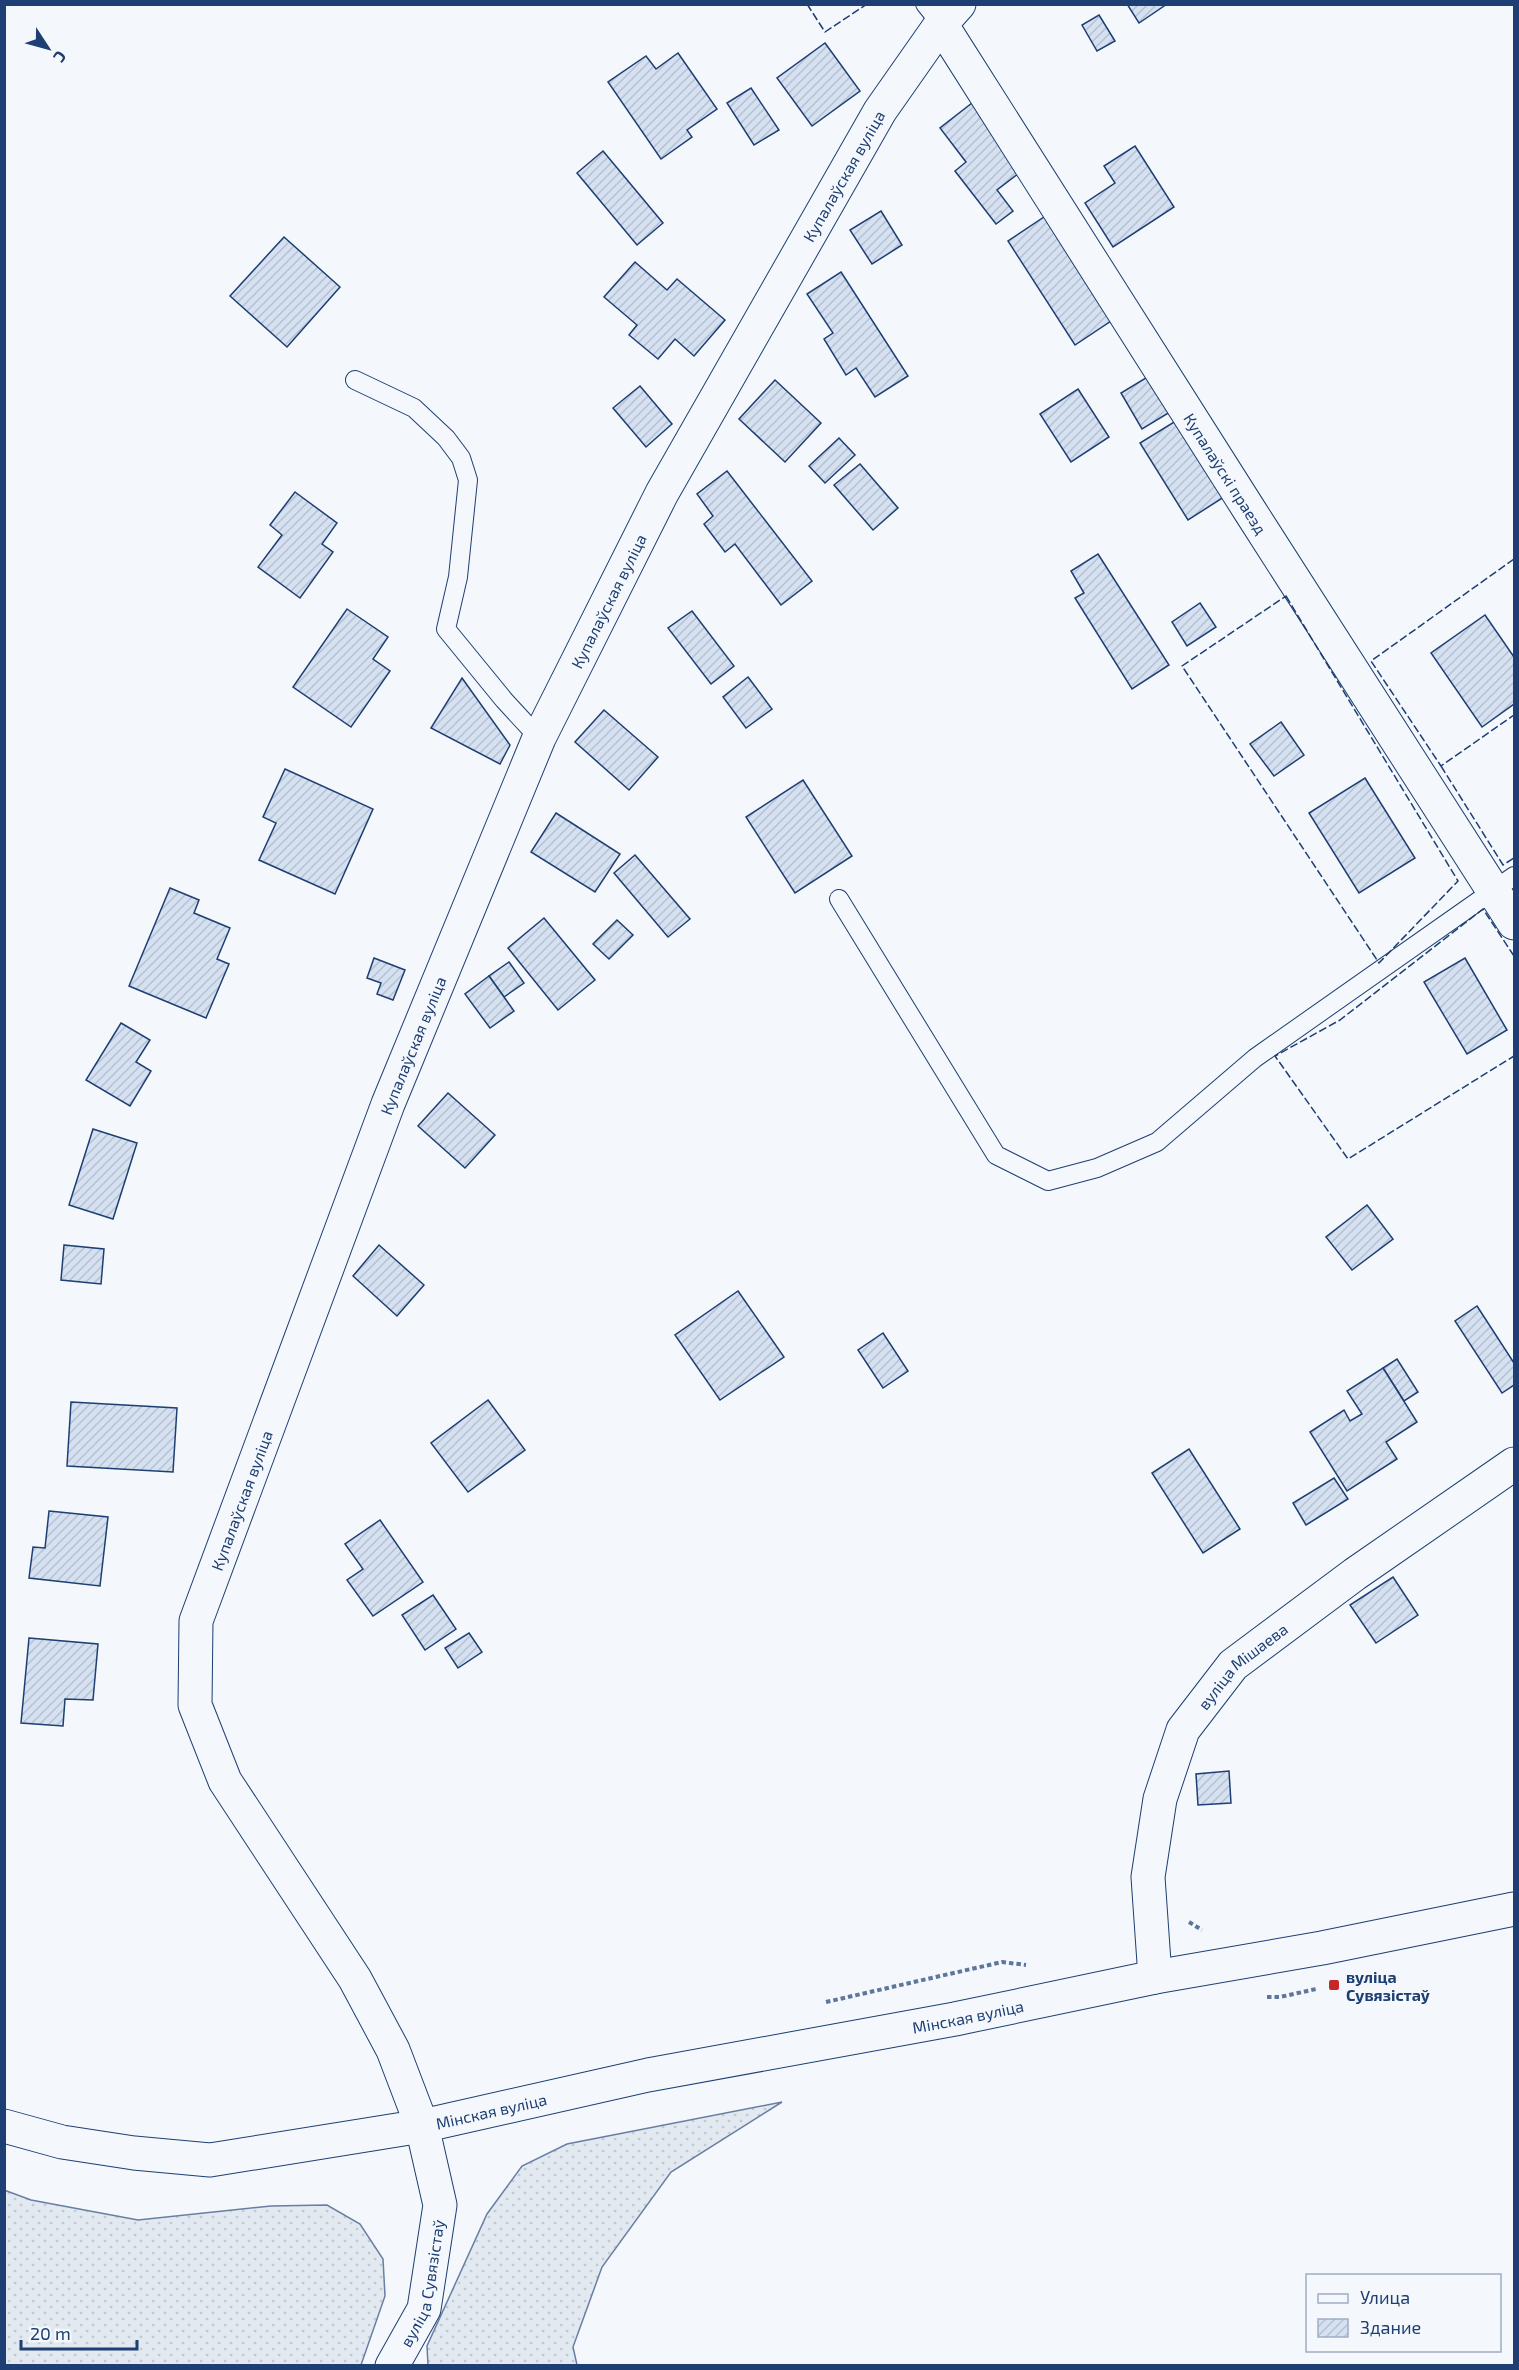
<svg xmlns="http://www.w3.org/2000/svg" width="1519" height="2370" font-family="'Exo 2',sans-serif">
<defs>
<pattern id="grass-dots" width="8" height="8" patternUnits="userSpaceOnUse" patternTransform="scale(1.5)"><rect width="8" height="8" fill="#e3e9f0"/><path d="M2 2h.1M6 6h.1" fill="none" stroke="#c2c9d1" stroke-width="1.8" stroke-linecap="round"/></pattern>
<pattern id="building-hatch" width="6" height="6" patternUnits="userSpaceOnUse" patternTransform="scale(1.5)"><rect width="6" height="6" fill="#d5e0f0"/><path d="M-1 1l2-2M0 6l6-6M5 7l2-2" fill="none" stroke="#b6c1d1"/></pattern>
</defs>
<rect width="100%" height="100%" fill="#f4f7fb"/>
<!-- grass -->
<g fill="url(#grass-dots)" stroke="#687fa3" stroke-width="1.5">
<path d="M 782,2102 L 671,2172 L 602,2267 L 573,2347 L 577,2365 L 428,2365 L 427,2346 L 487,2214 L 522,2166 L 567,2144 Z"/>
<path d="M 4,2190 L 31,2200 L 138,2220 L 271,2206 L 327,2205 L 360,2224 L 383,2259 L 385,2296 L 361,2365 L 5,2365 Z"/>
</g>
<!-- building -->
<g fill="url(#building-hatch)" stroke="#1d3f73" stroke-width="1.5">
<path d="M 1127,4 L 1167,4 L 1139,23 Z"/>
<path d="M 1099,15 L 1115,41 L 1097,51 L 1082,25 Z"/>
<path d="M 825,43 L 860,91 L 812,126 L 777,78 Z"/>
<path d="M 678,53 L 717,109 L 687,130 L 692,137 L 661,159 L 608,82 L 646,56 L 656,69 Z"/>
<path d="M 751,88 L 779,130 L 754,145 L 727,103 Z"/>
<path d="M 972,103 L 1023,170 L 997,190 L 1013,211 L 996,224 L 955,171 L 966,162 L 940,128 Z"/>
<path d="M 1135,146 L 1174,207 L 1113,247 L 1085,203 L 1115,183 L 1104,166 Z"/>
<path d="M 603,151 L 663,223 L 637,245 L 577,173 Z"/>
<path d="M 881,211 L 902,245 L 872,264 L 850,230 Z"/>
<path d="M 1050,213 L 1117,317 L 1075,345 L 1008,241 Z"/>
<path d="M 284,237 L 340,287 L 287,347 L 230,296 Z"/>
<path d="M 635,262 L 667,290 L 677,279 L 725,320 L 694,356 L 675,339 L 658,359 L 629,335 L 637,325 L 604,297 Z"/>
<path d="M 841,272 L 908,376 L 875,397 L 856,368 L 846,375 L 824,339 L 833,333 L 807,294 Z"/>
<path d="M 1154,373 L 1175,409 L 1142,429 L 1121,393 Z"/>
<path d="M 775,380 L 821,423 L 785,462 L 739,419 Z"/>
<path d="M 640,386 L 672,424 L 646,447 L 613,408 Z"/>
<path d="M 1078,389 L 1109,437 L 1071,462 L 1040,414 Z"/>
<path d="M 1179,419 L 1227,495 L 1188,520 L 1140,443 Z"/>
<path d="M 839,438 L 855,455 L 825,483 L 809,466 Z"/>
<path d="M 860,464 L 898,508 L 873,530 L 834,485 Z"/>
<path d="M 727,471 L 812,581 L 781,605 L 735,544 L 725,552 L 704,524 L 713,516 L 697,494 Z"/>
<path d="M 295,492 L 337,523 L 322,544 L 333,552 L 300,598 L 258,567 L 282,535 L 270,525 Z"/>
<path d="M 1098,554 L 1169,665 L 1132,689 L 1075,598 L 1084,593 L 1071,571 Z"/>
<path d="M 1200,603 L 1216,627 L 1187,646 L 1172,622 Z"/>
<path d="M 347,609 L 388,637 L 373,659 L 390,671 L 351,727 L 293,687 Z"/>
<path d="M 692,611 L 734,666 L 711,684 L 668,628 Z"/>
<path d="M 1485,615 L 1514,657 L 1514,704 L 1482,727 L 1431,653 Z"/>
<path d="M 748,677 L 772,709 L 746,728 L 723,697 Z"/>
<path d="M 462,678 L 510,745 L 500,764 L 431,728 Z"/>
<path d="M 604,710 L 658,757 L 629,790 L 575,742 Z"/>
<path d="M 1281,722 L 1304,755 L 1274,776 L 1250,744 Z"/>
<path d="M 285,769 L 373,809 L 335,894 L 259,860 L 276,823 L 263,817 Z"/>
<path d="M 1365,778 L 1415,858 L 1359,893 L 1309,813 Z"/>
<path d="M 803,780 L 852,856 L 795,893 L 746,817 Z"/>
<path d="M 556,813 L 620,854 L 595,892 L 531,852 Z"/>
<path d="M 635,855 L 690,919 L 668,937 L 614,873 Z"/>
<path d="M 170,888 L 199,900 L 194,913 L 230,928 L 217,959 L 229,964 L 206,1018 L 129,986 Z"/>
<path d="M 544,918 L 595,980 L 558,1010 L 508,948 Z"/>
<path d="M 617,920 L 633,935 L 609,959 L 593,944 Z"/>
<path d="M 374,958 L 405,970 L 393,1000 L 377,994 L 381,983 L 367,978 Z"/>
<path d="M 1465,958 L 1507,1030 L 1467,1054 L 1424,982 Z"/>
<path d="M 509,962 L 524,983 L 504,997 L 489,976 Z"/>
<path d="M 489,976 L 514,1011 L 490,1028 L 465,994 Z"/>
<path d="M 121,1023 L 150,1040 L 136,1062 L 151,1071 L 130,1106 L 86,1080 Z"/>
<path d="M 448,1093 L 495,1135 L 465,1168 L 418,1126 Z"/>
<path d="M 93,1129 L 137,1143 L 113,1219 L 69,1205 Z"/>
<path d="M 1367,1205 L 1393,1239 L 1352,1270 L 1326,1237 Z"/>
<path d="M 64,1245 L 104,1249 L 101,1284 L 61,1280 Z"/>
<path d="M 379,1245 L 424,1285 L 397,1316 L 353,1276 Z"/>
<path d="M 738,1291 L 784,1357 L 720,1400 L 675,1335 Z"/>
<path d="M 1477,1306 L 1514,1363 L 1514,1385 L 1502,1393 L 1455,1321 Z"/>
<path d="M 883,1333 L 908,1371 L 883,1388 L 858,1350 Z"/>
<path d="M 1397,1359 L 1418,1392 L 1404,1401 L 1383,1368 Z"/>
<path d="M 1383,1368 L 1417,1422 L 1386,1442 L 1397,1459 L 1347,1491 L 1310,1432 L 1344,1410 L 1350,1421 L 1362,1414 L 1347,1391 Z"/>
<path d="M 488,1400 L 525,1450 L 468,1492 L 431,1443 Z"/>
<path d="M 71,1402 L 177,1408 L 173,1472 L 67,1466 Z"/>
<path d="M 1189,1449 L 1240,1529 L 1203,1553 L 1152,1473 Z"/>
<path d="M 1334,1478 L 1348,1499 L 1306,1525 L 1293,1503 Z"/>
<path d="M 49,1511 L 108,1517 L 100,1586 L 29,1578 L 33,1547 L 45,1548 Z"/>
<path d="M 380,1520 L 423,1582 L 373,1616 L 347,1580 L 363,1569 L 345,1544 Z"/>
<path d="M 1393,1577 L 1418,1615 L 1376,1643 L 1350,1605 Z"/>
<path d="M 433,1595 L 456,1629 L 425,1650 L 402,1615 Z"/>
<path d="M 469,1633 L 482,1652 L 458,1668 L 445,1648 Z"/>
<path d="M 29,1638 L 98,1644 L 93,1700 L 65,1699 L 63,1726 L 21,1723 Z"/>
<path d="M 1229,1771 L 1231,1803 L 1198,1805 L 1196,1774 Z"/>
</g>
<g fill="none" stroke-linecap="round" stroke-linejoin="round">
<!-- service casing -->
<g stroke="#1d3f73" stroke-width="20">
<g id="service">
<path d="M 925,4 L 941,24"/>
<path d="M 355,380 L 414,408 L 446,438 L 461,458 L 468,480 L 458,577 L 446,629 L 504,700 L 539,738"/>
<path d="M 839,899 L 996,1155 L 1048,1181 L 1097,1168 L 1157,1142 L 1255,1058 L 1514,876"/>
</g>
</g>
<!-- minor casing -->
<g stroke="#1d3f73" stroke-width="35">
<g id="minor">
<path id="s1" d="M 941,24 L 1250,511 L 1514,923"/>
<path id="s2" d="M 1155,1977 L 1148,1877 L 1160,1799 L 1183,1730 L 1233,1665 L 1355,1574 L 1514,1464"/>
<path id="s3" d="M 392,2366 L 424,2309 L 440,2205 L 422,2126 L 393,2050 L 355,1979 L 225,1781 L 195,1705 L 196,1621 L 388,1104 L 539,738 L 662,493 L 880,111 L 941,24 L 959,4"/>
</g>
</g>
<!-- tertiary casing -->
<g stroke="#1d3f73" stroke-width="35">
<g id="tertiary">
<path id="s4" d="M 4,2126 L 62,2142 L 134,2153 L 210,2160 L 422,2126 L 648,2075 L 955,2019 L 1155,1977 L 1322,1948 L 1514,1909"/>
</g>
</g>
<!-- path -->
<g stroke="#5e769c" stroke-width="4" stroke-dasharray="4.5 3" stroke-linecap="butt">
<path d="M 1189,1922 L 1202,1930"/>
<path d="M 1267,1997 L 1280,1997 L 1316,1989"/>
<path d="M 826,2002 L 1002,1962 L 1026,1965"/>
</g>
<!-- service -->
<use href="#service" stroke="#f4f7fb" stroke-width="18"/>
<!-- minor -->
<use href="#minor" stroke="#f4f7fb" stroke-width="33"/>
<!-- tertiary -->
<use href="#tertiary" stroke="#f4f7fb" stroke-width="33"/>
<!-- fence -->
<g stroke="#1d3f73" stroke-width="1.5" stroke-dasharray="8 3" stroke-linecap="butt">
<path d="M 807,4 L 825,32 L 867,4"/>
<path d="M 1514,559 L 1371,661 L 1441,766 L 1514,715"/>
<path d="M 1286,596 L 1458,881 L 1379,963 L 1182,666 Z"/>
<path d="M 1441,766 L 1503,865 L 1514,858"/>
<path d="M 1514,956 L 1483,909 L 1340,1020 L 1275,1056 L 1348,1159 L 1514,1056"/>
</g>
</g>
<!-- markers -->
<rect fill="#c62828" stroke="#f4f7fb" stroke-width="2" x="1328" y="1979" width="12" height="12" rx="3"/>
<g text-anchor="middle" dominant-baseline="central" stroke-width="4.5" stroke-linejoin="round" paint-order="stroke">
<!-- street labels -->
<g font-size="16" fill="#1d3f73" stroke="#f4f7fb">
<text stroke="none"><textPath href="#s3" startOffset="2403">Купалаўская вуліца</textPath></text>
<text stroke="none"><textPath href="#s1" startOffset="532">Купалаўскі праезд</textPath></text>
<text stroke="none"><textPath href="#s3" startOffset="1917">Купалаўская вуліца</textPath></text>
<text stroke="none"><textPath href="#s3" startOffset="1431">Купалаўская вуліца</textPath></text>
<text stroke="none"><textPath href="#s3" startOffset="945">Купалаўская вуліца</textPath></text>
<text stroke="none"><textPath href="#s2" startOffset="340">вуліца Мішаева</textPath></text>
<text stroke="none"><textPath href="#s4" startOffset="981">Мінская вуліца</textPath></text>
<text stroke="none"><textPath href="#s4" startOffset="495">Мінская вуліца</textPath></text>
<text stroke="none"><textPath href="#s3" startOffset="90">вуліца Сувязістаў</textPath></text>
</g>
<!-- poi labels -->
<g font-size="16" font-weight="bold" fill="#1d3f73" stroke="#f4f7fb" text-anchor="start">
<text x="1346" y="1976">вуліца<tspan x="1346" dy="18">Сувязістаў</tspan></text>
</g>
</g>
<!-- border -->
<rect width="1519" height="2370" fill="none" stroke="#1d3f73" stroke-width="12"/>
<!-- legend -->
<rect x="1306" y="2274" width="195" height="78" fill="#f4f7fb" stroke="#9eadc5" stroke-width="1.5"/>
<rect x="1318" y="2294" width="30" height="9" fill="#f4f7fb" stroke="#9eadc5" stroke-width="1.5"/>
<text x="1360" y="2304" font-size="18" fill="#1d3f73">Улица</text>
<rect x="1318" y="2319" width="30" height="18" fill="url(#building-hatch)" stroke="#9eadc5" stroke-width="1.5"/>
<text x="1360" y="2334" font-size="18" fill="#1d3f73">Здание</text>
<!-- north arrow -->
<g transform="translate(48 48) rotate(126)" stroke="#f4f7fb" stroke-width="4.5" paint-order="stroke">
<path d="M0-4.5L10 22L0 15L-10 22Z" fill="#1d3f73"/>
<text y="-9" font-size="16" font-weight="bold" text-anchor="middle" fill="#1d3f73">С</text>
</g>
<!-- scale -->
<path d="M21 2340v9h116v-9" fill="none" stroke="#1d3f73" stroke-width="3"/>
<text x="30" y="2340" font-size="18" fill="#1d3f73" stroke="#f4f7fb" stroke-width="4.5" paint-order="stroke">20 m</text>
</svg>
